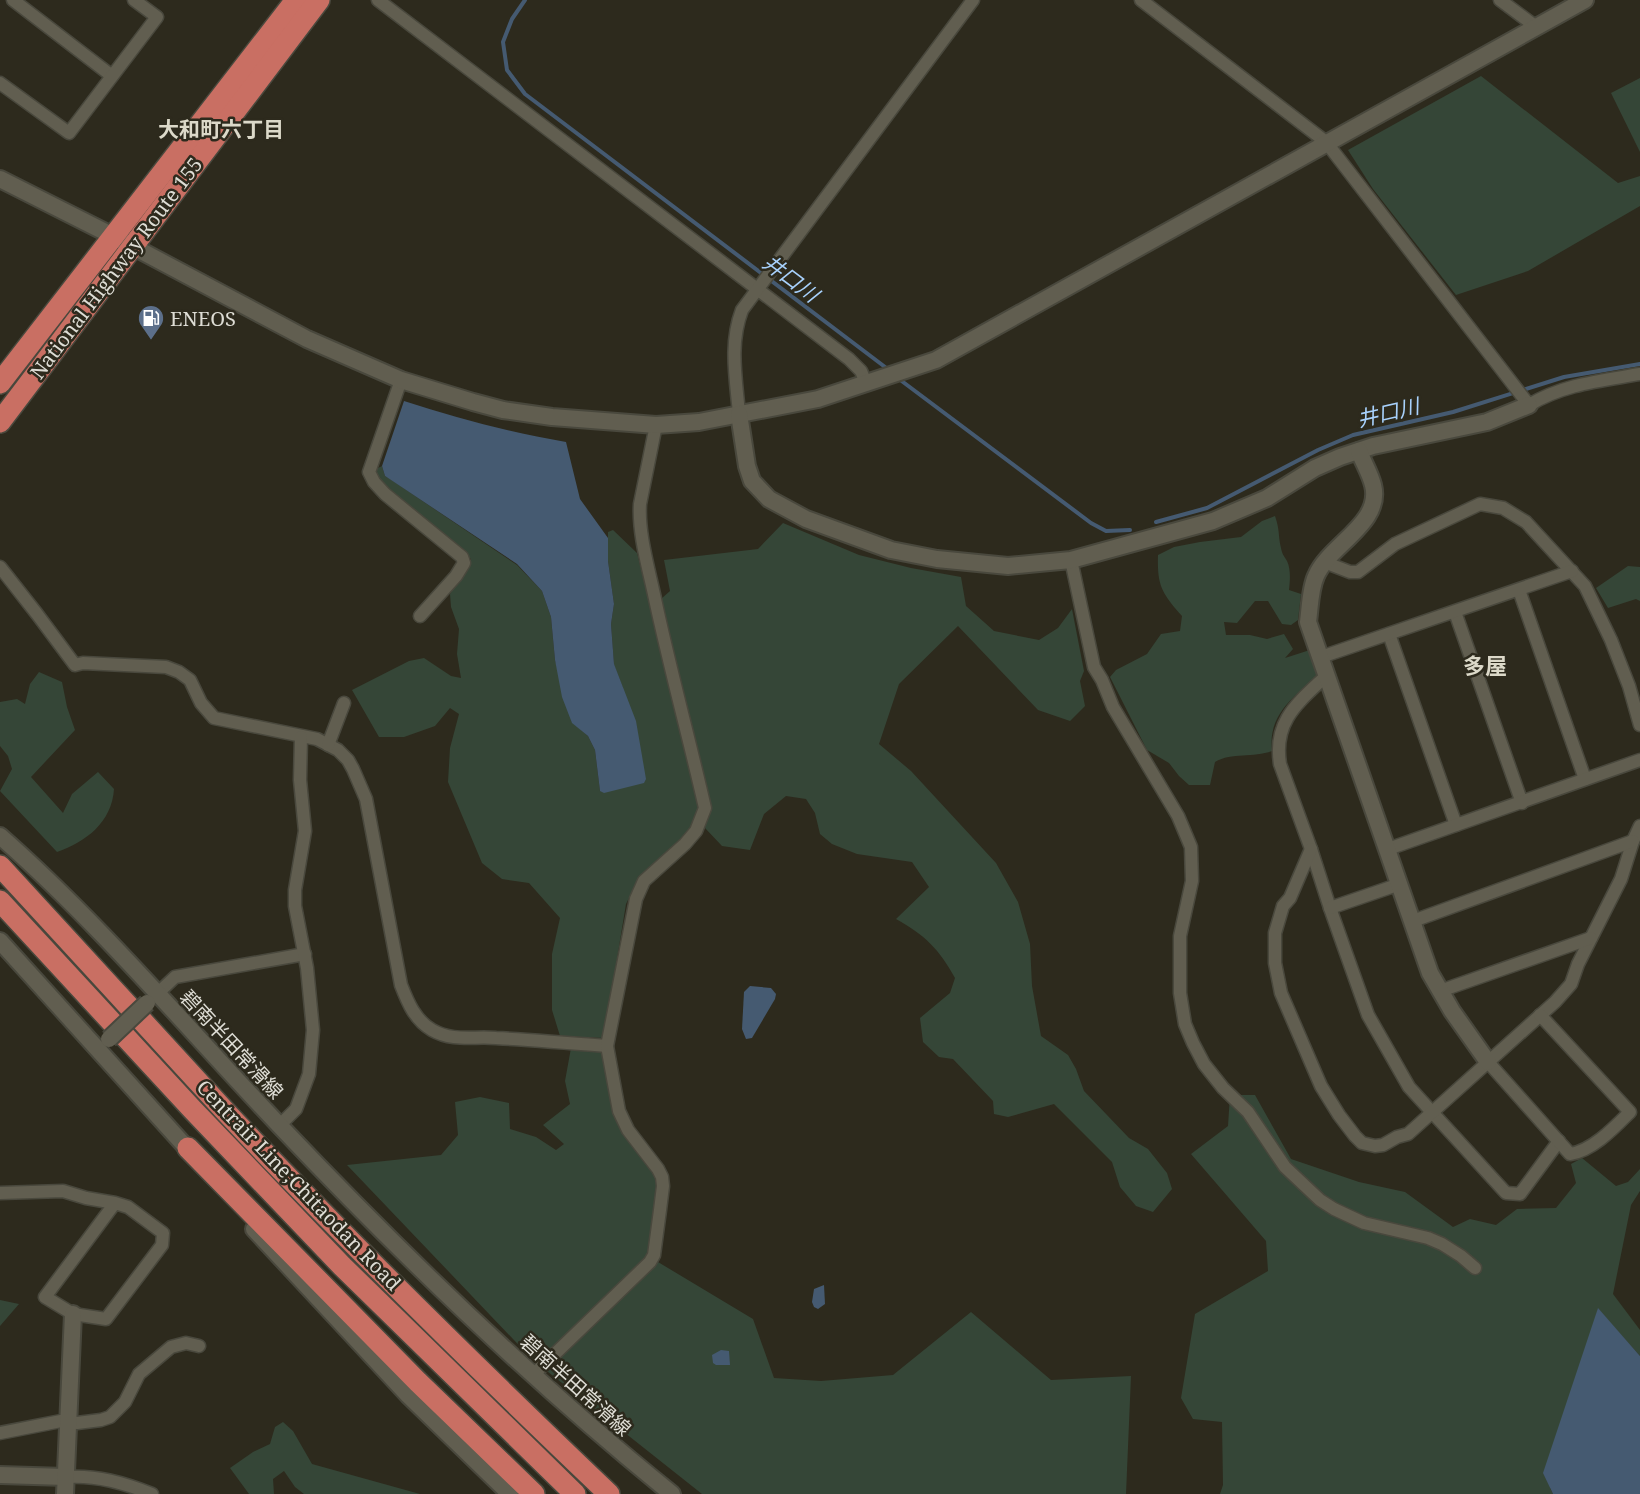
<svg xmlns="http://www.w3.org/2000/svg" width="1640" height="1494" font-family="'Noto Serif','Noto Sans JP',serif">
<rect width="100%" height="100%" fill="#2d2a1d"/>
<!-- green -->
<g fill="#354637">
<path d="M 1481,76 L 1618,183 L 1640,176 L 1640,206 L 1528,271 L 1456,295 L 1373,189 L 1348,150 Z"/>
<path d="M 1640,78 L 1640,152 L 1611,93 Z"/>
<path d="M 382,466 L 385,476 L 390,479 L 517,565 L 542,591 L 551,617 L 555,660 L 572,722 L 588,736 L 595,750 L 600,791 L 623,688 L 614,665 L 611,624 L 614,604 L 608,561 L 608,532 L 613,530 L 637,553 L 700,804 L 694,827 L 681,842 L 639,878 L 626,904 L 604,1038 L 560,1036 L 552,1010 L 552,954 L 560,918 L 529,883 L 502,879 L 482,863 L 448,782 L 450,748 L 459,714 L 450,708 L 435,726 L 404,737 L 379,737 L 352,690 L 409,661 L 424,658 L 451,676 L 461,678 L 457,654 L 459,629 L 451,607 L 450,594 L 471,559 L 378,479 L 376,469 Z"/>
<path d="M 1275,516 C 1280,530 1278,536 1281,548 C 1282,554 1284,556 1287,561 C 1291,569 1290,581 1289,590 L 1301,594 L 1298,620 L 1291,625 L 1282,624 L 1268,601 L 1255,601 L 1237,623 L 1224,622 L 1226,635 L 1250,635 L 1267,639 L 1284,634 L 1293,649 L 1285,658 L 1313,649 L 1318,675 C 1293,698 1268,714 1272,751 C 1253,758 1232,752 1215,762 L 1210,785 L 1189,785 L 1179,776 L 1169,763 L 1147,750 L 1110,677 L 1116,670 L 1147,654 L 1161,634 L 1180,631 L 1182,616 C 1162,593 1157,586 1158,555 L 1174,547 L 1200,542 L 1241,537 L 1262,521 Z"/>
<path d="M 783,523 L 859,555 L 911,568 L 961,577 L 966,606 L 994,631 L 1039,640 L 1058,628 L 1072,609 L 1084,671 L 1080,681 L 1085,706 L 1070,721 L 1038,710 L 958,626 L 899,684 L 879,744 L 911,771 L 996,863 L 1018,902 L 1030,944 L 1032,986 L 1041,1036 L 1068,1055 L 1076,1069 L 1084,1091 L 1107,1115 L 1129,1138 L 1148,1149 L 1167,1173 L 1172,1189 L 1153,1212 L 1136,1206 L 1120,1187 L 1112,1162 L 1054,1104 L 1008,1117 L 994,1114 L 993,1101 L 953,1059 L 939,1057 L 923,1042 L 920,1018 L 950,993 L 955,978 C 939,949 925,935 896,919 L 929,887 L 912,862 L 857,854 L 832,844 L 820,834 L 815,813 L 806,799 L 786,796 L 764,814 L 750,850 L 722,846 L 705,828 L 710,808 L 661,599 L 670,591 L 664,560 L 758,549 Z"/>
<path d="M 1628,566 L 1640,567 L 1640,601 L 1636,599 L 1608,608 L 1596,588 Z"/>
<path d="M 39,672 L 62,682 L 67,707 L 75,730 L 31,777 L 63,813 L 72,794 L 98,772 L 114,789 C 112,822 86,842 57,852 L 0,791 L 12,769 L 8,756 L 0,746 L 0,702 L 17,699 L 25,704 L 30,684 Z"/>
<path d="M 571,1048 L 604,1052 L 611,1105 L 622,1131 L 660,1182 L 648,1256 L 753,1319 L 774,1378 L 821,1381 L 893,1375 L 971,1312 L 1051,1380 L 1131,1376 L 1126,1494 L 702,1494 L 533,1360 L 347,1165 L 441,1155 L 458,1135 L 455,1102 L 480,1097 L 509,1103 L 510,1129 L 536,1137 L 556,1150 L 564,1144 L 543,1125 L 570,1104 L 565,1081 Z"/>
<path d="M 1230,1095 L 1255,1095 L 1291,1159 L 1359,1182 L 1405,1192 L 1453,1227 L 1470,1219 L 1496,1225 L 1517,1209 L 1556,1208 L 1576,1183 L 1571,1164 L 1582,1158 L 1616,1186 L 1628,1182 L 1640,1169 L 1640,1191 L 1631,1205 L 1613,1294 L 1640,1330 L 1640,1356 L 1598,1309 L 1550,1488 L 1553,1494 L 1220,1494 L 1223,1485 L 1222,1422 L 1193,1419 L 1181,1398 L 1195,1314 L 1268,1271 L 1266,1241 L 1191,1154 L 1228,1126 Z"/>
<path d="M 0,1300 L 19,1304 L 0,1326 Z"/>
<path d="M 283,1422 L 293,1431 L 312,1464 L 420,1494 L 304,1494 L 295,1487 L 284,1471 L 273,1479 L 274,1494 L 249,1494 L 230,1468 L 253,1452 L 270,1444 L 275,1427 Z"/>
</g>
<!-- water -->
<g fill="#455a71">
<path d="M 404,401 C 457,418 511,433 566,442 L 580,499 L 608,538 L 608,561 L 614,604 L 611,624 L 614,664 L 636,721 L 646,779 L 644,783 L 604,793 L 600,791 L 595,750 L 588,736 L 572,723 L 562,697 L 555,660 L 551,617 L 542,591 L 517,564 L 385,476 L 382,466 Z"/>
<path d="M 750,986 L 771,988 L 776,994 L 775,999 L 752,1038 L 746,1039 L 742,1029 L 744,992 Z"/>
<path d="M 824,1285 L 825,1304 L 818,1309 L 814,1307 L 812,1302 L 814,1289 Z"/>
<path d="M 1598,1308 L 1640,1356 L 1640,1494 L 1553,1494 L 1543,1473 Z"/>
<path d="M 721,1350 L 729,1351 L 730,1365 L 716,1365 L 713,1363 L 712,1355 Z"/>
</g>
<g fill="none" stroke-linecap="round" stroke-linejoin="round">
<!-- stream -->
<g stroke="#455a71" stroke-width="4">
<path d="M 525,0 L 512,19 L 503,42 L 507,70 L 525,94 L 889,370"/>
<path d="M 899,379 L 1091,523 L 1106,531 L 1130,530"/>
<path d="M 1156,522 L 1207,508 L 1318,450 L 1353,435 L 1453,412 L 1564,377 L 1640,364"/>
</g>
<!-- street casing -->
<g stroke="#49483d" stroke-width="15">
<g id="street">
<path d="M 13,0 L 112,76"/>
<path d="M 378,0 L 849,359 L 861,371 L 866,383"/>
<path d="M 1141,0 L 1326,142 L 1529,405 C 1564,384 1600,381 1640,374"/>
<path d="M 1500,0 L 1535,26"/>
<path d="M 0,83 L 69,133 L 157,17 L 134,0"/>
<path d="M 401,380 L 369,472 L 374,482 L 385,494 L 462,557 L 464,563 L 456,576 L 420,616"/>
<path d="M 739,414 C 736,378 729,344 742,310 L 973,0"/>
<path d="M 1071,560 L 1094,667 L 1102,680 L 1113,707 L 1178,816 L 1191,847 L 1192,881 L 1180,936 L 1180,993 L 1185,1024 L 1193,1043 L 1204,1064 L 1223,1088 L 1248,1112 L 1285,1167 L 1320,1200 L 1334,1209 L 1364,1223 L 1428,1238 L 1442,1244 L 1461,1256 L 1475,1268"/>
<path d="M 1324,562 L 1350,572 L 1358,572 L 1395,544 L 1480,504 L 1503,508 L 1526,522 L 1585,586 L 1611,640 L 1629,686 L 1640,725"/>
<path d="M 0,567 L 37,614 L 75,665 L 83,663 L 166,667 L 179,672 L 190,680 L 201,703 L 214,718 L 317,739 L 338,750 L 348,760 L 353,769 L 366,799 L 401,985 C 408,1003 415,1020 432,1030 C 453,1042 474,1036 496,1038 C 533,1040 570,1043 607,1046"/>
<path d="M 1519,590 L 1585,779"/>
<path d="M 1455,612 L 1522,803"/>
<path d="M 1389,634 L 1456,825"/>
<path d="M 1321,657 L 1572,571"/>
<path d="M 1327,675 C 1299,702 1273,720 1280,764 L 1311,849 L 1330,908 L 1368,1015 L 1409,1087 L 1506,1193 L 1520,1194 L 1559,1141"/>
<path d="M 328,745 L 344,703"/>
<path d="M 1311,849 L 1290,898 L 1283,906 L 1275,933 L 1275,963 L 1281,993 L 1321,1086 L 1339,1115 L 1355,1136 L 1362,1143 L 1375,1146 L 1383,1145 L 1397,1137 L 1408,1134 L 1555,1002 L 1571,984 L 1578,964 L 1621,879 L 1633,841 L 1640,826"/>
<path d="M 1388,849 L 1640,760"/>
<path d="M 1330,908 L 1400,884"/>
<path d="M 1413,921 L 1633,841"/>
<path d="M 1440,991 L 1591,938"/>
<path d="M 157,994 L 175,977 L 305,954"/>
<path d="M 1488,1062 L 1570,1154 C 1592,1151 1614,1128 1630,1112 L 1540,1015"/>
<path d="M 279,1126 L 296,1109 L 309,1074 L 313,1030 L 307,968 L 295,906 L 295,890 L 305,831 L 300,780 L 301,737"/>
<path d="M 0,1193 L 63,1191 L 86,1198 L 115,1203 L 128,1207 L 163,1233 L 162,1245 L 106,1319 L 73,1314 L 45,1297 L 115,1203"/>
<path d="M 532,1376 L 650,1262 L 654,1255 L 660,1210 L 663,1186 L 662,1177 L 658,1169 L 628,1130 L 619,1111 L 607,1046 L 636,899 L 644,881 L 685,844 L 696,831 L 705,808 C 689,738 670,669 655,599 C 649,570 638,534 640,504 L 656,425"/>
<path d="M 0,1433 L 61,1421 L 77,1423 L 101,1420 L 110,1417 L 125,1402 L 139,1374 L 171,1347 L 186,1343 L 199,1346"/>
<path d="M 66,1477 C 97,1475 124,1483 152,1494"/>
</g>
</g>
<!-- secondary casing -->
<g stroke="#49483d" stroke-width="20">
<g id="secondary">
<path d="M 0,179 L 113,236 L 307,339 L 401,380 L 473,402 L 503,410 L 552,417 L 656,425 L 699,422 L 818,399 L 936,360 L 1585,0"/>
<path d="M 739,414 L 747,466 L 752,481 L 769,499 L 806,519 L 891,550 L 937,559 L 1008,566 L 1071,560 L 1213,521 L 1267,498 L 1315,468 L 1340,457 L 1373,446 L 1487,422 L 1529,405"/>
<path d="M 1359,451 C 1363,462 1370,473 1373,485 C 1383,523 1329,545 1316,576 C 1310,589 1310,608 1308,622 L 1430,973 L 1452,1011 L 1488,1062"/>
<path d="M 0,836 C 100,924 187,1028 279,1125 C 403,1256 532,1381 672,1494"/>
<path d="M 0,941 L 194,1156"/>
<path d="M 254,1229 L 408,1395 L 510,1494"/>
<path d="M 0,1475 L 66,1477"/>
<path d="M 65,1494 L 73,1314"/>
</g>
</g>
<!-- highway casing -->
<g stroke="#49483d" stroke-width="24">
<g id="highway">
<path d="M 0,383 L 296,0"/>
<path d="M 0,422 L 319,0"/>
<path d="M 0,866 C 75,947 149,1029 224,1110 C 348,1242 478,1369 609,1494"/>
<path d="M 0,901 L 192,1109 L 342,1266 L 575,1494"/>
<path d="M 188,1148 L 418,1382 L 534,1494"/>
</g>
</g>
<!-- street -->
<use href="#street" stroke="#615e50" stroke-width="12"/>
<!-- secondary -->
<use href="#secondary" stroke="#615e50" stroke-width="16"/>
<!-- highway -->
<use href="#highway" stroke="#c96f63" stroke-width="21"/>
<!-- secondary-bridge casing -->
<g stroke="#49483d" stroke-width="20" stroke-linecap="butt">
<path id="secondary-bridge" d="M 109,1039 L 147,1003"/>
</g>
<!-- secondary-bridge -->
<use href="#secondary-bridge" stroke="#615e50" stroke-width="16"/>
</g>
<!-- icons -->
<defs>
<g id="fuel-pin" transform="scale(1.35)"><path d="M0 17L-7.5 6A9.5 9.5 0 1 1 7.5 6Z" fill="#5c6f8a" stroke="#2d2a1d"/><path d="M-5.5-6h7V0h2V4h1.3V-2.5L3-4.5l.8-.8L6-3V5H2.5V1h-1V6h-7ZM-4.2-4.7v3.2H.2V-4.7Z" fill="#fff"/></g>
</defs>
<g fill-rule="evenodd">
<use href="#fuel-pin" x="151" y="318"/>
</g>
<g text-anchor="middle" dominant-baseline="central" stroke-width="5" stroke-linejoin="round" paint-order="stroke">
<!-- street labels -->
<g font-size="20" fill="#deddd5" stroke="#2d2a1d">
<text transform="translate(116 268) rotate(-53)">National Highway Route 155</text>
<text transform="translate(232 1044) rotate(47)">碧南半田常滑線</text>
<text transform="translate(299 1185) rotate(46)">Centrair Line;Chitaodan Road</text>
<text transform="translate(576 1385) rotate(42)">碧南半田常滑線</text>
</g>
<!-- poi labels -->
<g font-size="20" fill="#deddd5" stroke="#2d2a1d" text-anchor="start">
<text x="170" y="318">ENEOS</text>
</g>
<!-- neighbourhood labels -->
<g font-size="21" font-weight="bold" fill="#dcd9c9" stroke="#2d2a1d">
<text x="221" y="129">大和町六丁目</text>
</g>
<!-- water labels -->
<g font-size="21" font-style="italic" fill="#a8d1fc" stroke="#2d2a1d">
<text transform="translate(791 278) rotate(37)">井口川</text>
<text transform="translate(1388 412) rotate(-13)">井口川</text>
</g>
<!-- quarter labels -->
<g font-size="22" font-weight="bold" fill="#dcd9c9" stroke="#2d2a1d">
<text x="1485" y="665">多屋</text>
</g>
</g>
</svg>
